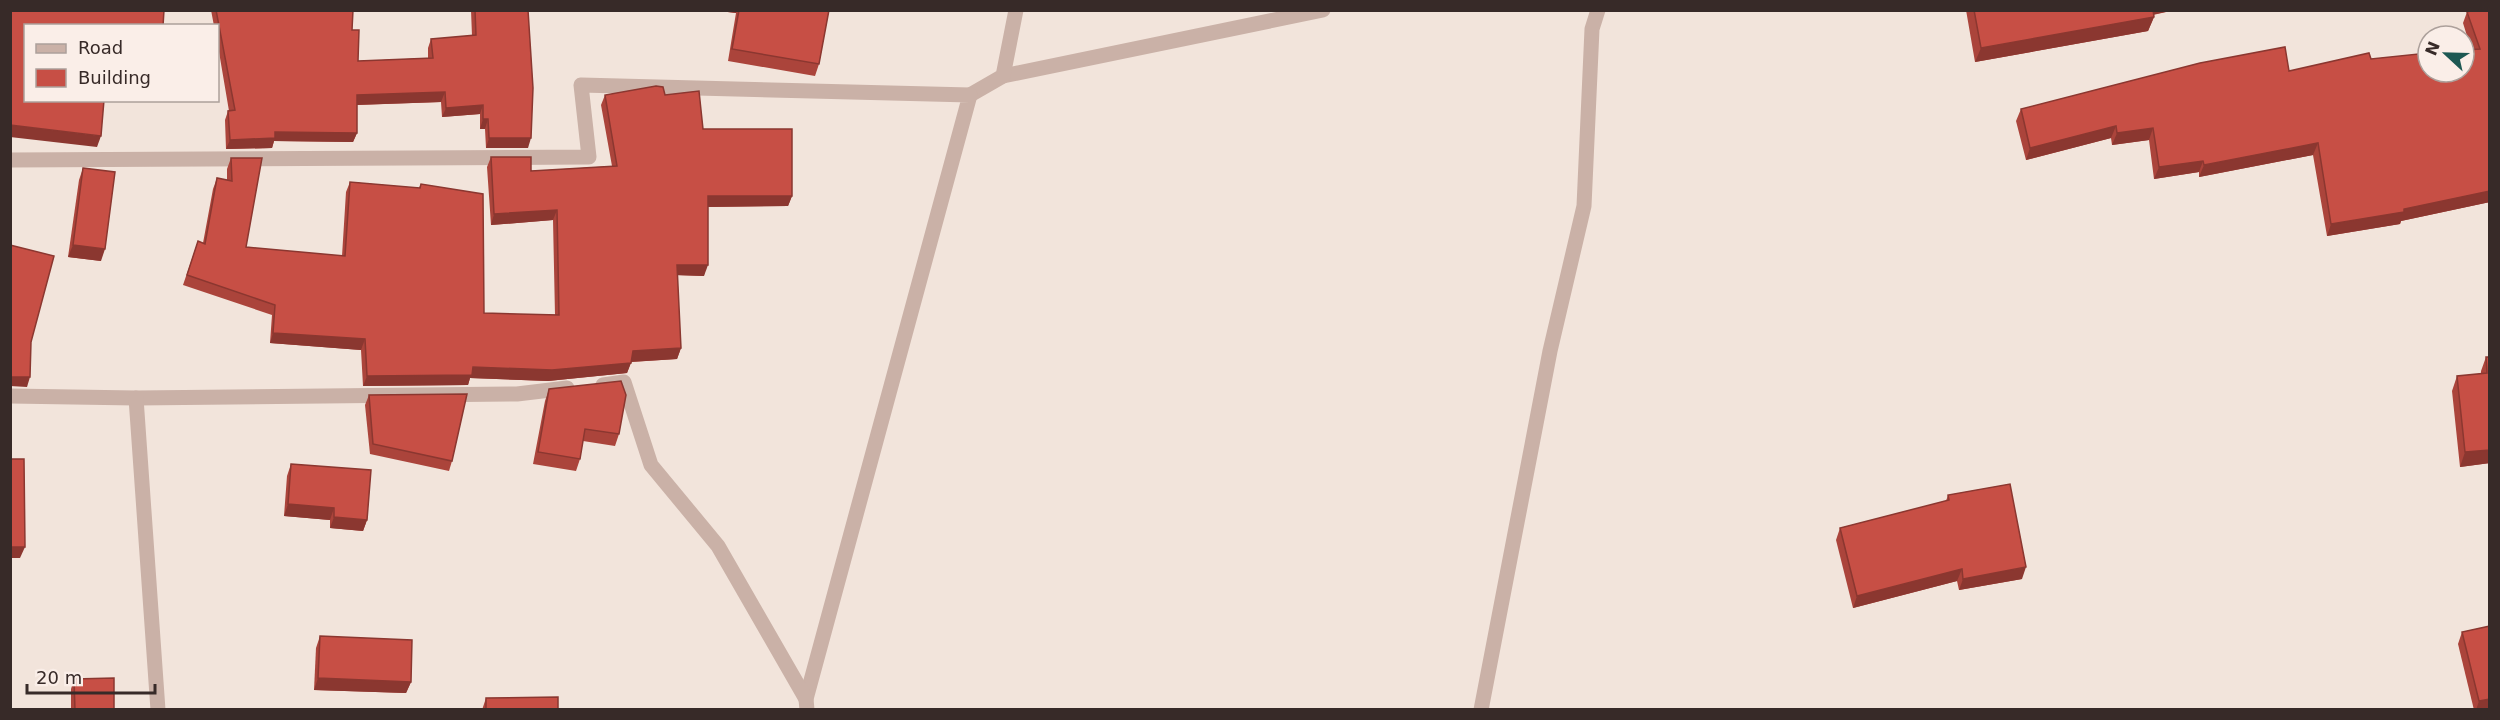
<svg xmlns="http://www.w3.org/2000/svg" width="2500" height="720" font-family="'DejaVu Sans',sans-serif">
<rect width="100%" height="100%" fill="#f2e4db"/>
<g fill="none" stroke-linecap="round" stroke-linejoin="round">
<!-- minor -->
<g stroke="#cab1a7" stroke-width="15">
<path d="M 1003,76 L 1323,10"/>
<path d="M 970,95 L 1003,76 L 1016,10"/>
<path d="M 10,160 L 589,157 L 581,85 L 970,95 L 806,699 L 807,710"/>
<path d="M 603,385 L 624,382 L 651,465 L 718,546 L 806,699"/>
<path d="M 10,396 L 136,398 L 517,394 L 567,388"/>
<path d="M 136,398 L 158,710"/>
<path d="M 1481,710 L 1550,351 L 1584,206 L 1592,29 L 1598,10"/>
</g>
</g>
<!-- wall -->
<g fill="#ab443b">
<path d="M 211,10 L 353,10 L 352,30 L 358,61 L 428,58 L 428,48 L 431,39 L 472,36 L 471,10 L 528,10 L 528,148 L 486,148 L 485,129 L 480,129 L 480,114 L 442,117 L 441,102 L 357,105 L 357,133 L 353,142 L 274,141 L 272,148 L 226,149 L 225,120 L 228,111 L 229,111 L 218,46 L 218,26 L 214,26 Z"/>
<path d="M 711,10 L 829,10 L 819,64 L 815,76 L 728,61 L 736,13 Z"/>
<path d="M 1966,10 L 2175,10 L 2153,15 L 2154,17 L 2148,31 L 1975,62 Z"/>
<path d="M 2490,10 L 2490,202 L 2401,221 L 2400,224 L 2327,236 L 2313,155 L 2199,177 L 2199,172 L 2154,179 L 2149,140 L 2112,145 L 2111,138 L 2026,160 L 2016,121 L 2021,109 L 2371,59 L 2471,49 L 2463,23 L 2467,12 Z"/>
<path d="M 605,95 L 665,95 L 703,129 L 792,196 L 788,206 L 708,207 L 704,276 L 677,275 L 681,348 L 677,359 L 631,362 L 627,373 L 548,381 L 470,378 L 468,385 L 363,386 L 361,350 L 270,343 L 272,315 L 183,285 L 198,241 L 203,243 L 213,189 L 217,178 L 227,180 L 227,169 L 231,158 L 246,247 L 342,256 L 346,192 L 350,182 L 419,188 L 421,184 L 484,313 L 555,315 L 553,220 L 491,225 L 487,167 L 491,157 L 531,171 L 612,166 L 601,105 Z"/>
<path d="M 83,168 L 101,261 L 68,257 L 79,180 Z"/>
<path d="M 2486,357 L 2490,357 L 2490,463 L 2460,467 L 2452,391 L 2457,376 L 2481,374 L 2481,371 Z"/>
<path d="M 549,389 L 619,434 L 615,446 L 583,441 L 580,459 L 576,471 L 533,464 L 545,401 Z"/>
<path d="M 369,395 L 452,461 L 449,471 L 370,454 L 365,405 Z"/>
<path d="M 291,464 L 367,520 L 363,531 L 330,528 L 330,520 L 284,516 L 287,476 Z"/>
<path d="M 1948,495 L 2022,579 L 1959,590 L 1957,581 L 1853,608 L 1836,540 L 1840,528 L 1946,501 Z"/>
<path d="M 2490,626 L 2490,709 L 2474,710 L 2458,644 L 2462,632 Z"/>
<path d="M 320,636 L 411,682 L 406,693 L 314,690 L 316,648 Z"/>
<path d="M 74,679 L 114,710 L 71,710 L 71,689 Z"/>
<path d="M 486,698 L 558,710 L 482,710 Z"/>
</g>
<!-- shaded-wall -->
<g fill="#8b3730">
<path d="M 711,10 L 737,10 L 736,13 Z"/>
<path d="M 2148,10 L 2175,10 L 2146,16 Z"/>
<path d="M 2154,17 L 2148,31 L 1975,62 L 1981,48 Z"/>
<path d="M 445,92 L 441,102 L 354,105 L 357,95 Z"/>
<path d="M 483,105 L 480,114 L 442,117 L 446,108 Z"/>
<path d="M 483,119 L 488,119 L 485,129 L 480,129 Z"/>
<path d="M 10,125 L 101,136 L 97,147 L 10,137 Z"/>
<path d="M 2116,126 L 2111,138 L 2026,160 L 2030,148 Z"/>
<path d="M 2153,128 L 2149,140 L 2112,145 L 2117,133 Z"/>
<path d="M 275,132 L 357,133 L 353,142 L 274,141 L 272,148 L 226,149 L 230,140 Z"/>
<path d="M 489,138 L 531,138 L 528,148 L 486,148 Z"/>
<path d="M 2318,143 L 2313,155 L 2199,177 L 2204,165 Z"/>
<path d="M 2203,161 L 2199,172 L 2154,179 L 2159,167 Z"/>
<path d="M 2490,191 L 2490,202 L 2401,221 L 2400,224 L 2327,236 L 2331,224 Z"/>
<path d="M 708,196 L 792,196 L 788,206 L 704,207 Z"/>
<path d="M 557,210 L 553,220 L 491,225 L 494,214 Z"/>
<path d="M 73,245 L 105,249 L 101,261 L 68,257 Z"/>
<path d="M 677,265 L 708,265 L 704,276 L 673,275 Z"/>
<path d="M 273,333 L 365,339 L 361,350 L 270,343 Z"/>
<path d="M 681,348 L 677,359 L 629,362 L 633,351 Z"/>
<path d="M 631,363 L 627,373 L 548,381 L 470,378 L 468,385 L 363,386 L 367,376 L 473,367 Z"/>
<path d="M 10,377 L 30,377 L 27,387 L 10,386 Z"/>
<path d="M 2490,450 L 2490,463 L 2460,467 L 2465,452 Z"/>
<path d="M 288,504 L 334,508 L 330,520 L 284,516 Z"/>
<path d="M 334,517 L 367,520 L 363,531 L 330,528 Z"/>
<path d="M 10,547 L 25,547 L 20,558 L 10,558 Z"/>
<path d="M 2026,567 L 2022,579 L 1959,590 L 1963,579 Z"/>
<path d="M 1962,569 L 1957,581 L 1853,608 L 1857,596 Z"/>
<path d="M 318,678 L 411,682 L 406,693 L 314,690 Z"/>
<path d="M 2490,699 L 2490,709 L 2476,710 L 2479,701 Z"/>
</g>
<!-- building -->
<g fill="#c74f45" stroke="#8b3730" stroke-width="1.5">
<path d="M 10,10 L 164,10 L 163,26 L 26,26 L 26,100 L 104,100 L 101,136 L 10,125 Z"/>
<path d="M 216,10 L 353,10 L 352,30 L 359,30 L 358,61 L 433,58 L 431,39 L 476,35 L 475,10 L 528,10 L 533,88 L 531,138 L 489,138 L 488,119 L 483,119 L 483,105 L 446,108 L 445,92 L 357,95 L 357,133 L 275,132 L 275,138 L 230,140 L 228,111 L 235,110 Z"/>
<path d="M 739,10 L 829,10 L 819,64 L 732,49 Z"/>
<path d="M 1974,10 L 2153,10 L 2154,17 L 1981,48 Z"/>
<path d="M 2473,10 L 2490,10 L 2490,191 L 2404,209 L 2404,212 L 2331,224 L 2318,143 L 2204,165 L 2203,161 L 2159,167 L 2153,128 L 2117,133 L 2116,126 L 2030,148 L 2021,109 L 2200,63 L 2285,47 L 2289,71 L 2369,53 L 2371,59 L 2428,53 L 2428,72 L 2464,72 L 2464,50 L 2480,49 L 2467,12 Z"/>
<path d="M 656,86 L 663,87 L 665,95 L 699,91 L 703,129 L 792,129 L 792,196 L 708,196 L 708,265 L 677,265 L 681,348 L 633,351 L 631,363 L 552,370 L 473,367 L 472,375 L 367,376 L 365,339 L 273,333 L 275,305 L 187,275 L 198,241 L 205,244 L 217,178 L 232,181 L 231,158 L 262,158 L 246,247 L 345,256 L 350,182 L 420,188 L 421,184 L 483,194 L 484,313 L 559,315 L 557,210 L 494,214 L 491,157 L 531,157 L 531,171 L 617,166 L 605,95 Z"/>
<path d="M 83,168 L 115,172 L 105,249 L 73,245 Z"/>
<path d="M 10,245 L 54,256 L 31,342 L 30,377 L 10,377 Z"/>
<path d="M 2486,357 L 2490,357 L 2490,450 L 2465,452 L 2457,376 L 2487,373 Z"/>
<path d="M 621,381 L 626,395 L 619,434 L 585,429 L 580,459 L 538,452 L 549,389 Z"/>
<path d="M 467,394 L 452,461 L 373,444 L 369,395 Z"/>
<path d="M 10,459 L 24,459 L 25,547 L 10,547 Z"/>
<path d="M 291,464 L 371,470 L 367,520 L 334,517 L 334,508 L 288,504 Z"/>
<path d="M 2010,484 L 2026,567 L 1963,579 L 1962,569 L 1857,596 L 1840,528 L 1949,500 L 1948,495 Z"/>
<path d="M 2490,626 L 2490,699 L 2479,701 L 2462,632 Z"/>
<path d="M 320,636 L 412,640 L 411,682 L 318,678 Z"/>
<path d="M 114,678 L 114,710 L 75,710 L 74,679 Z"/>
<path d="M 558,697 L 558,710 L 486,710 L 486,698 Z"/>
</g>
<!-- border -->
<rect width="2500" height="720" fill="none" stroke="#372a28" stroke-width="24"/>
<!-- legend -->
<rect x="24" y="24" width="195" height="78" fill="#faeee8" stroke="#aca09b" stroke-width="1.5"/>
<rect x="36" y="44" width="30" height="9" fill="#cab1a7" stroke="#aca09b" stroke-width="1.5"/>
<text x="78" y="54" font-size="18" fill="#372a28">Road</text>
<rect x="36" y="69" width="30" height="18" fill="#c74f45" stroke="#aca09b" stroke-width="1.5"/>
<text x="78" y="84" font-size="18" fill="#372a28">Building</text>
<!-- north arrow -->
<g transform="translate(2446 54) rotate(292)"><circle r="28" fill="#faeee8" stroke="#aca09b" stroke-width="1.5"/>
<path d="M0-4.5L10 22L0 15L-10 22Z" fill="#1d5853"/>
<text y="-9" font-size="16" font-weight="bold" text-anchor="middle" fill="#372a28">N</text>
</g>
<!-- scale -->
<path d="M27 684v9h128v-9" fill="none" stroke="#372a28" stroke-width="3"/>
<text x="36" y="684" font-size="18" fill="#372a28" stroke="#faeee8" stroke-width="4.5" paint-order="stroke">20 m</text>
</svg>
